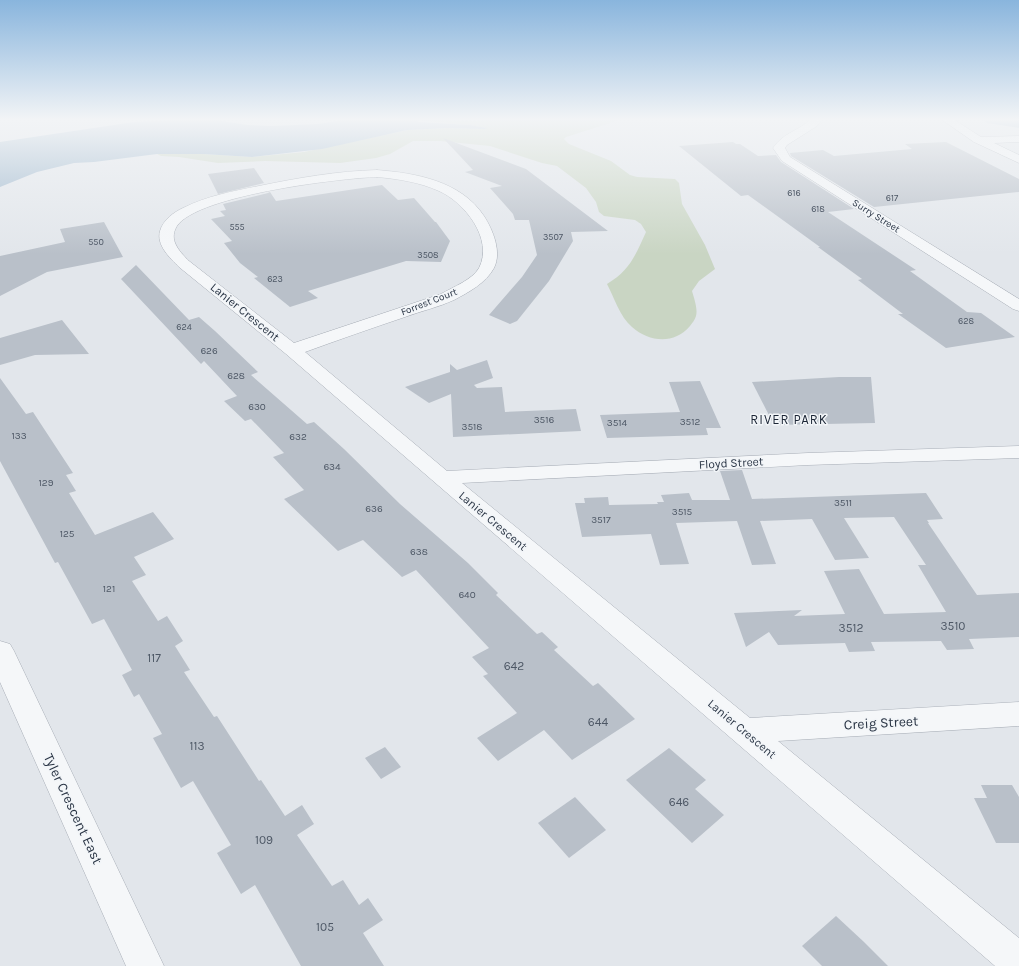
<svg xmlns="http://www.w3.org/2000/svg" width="1019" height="966" font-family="Karla,sans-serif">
<rect width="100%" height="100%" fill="#e2e6eb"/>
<!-- green -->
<path fill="#c9d5c3" d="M 417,119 L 467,121 L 518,119 L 623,119 L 566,137 L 564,139 L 569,144 L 611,161 L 630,175 L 637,177 L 675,179 L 679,183 L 682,204 L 705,245 L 715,269 L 699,281 L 692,291 C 694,298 698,309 696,316 C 695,320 692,323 690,326 C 674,345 649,342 632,327 C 620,317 614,297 607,284 C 630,270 635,256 646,232 L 641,224 L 635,220 L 604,216 L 599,212 L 596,202 L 586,188 L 557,166 L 542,163 L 490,146 L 440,141 L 413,141 L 390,154 L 376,158 L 340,163 L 265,161 L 218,163 L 179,157 L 161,156 L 157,154 L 203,154 L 252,157 L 304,152 L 408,130 L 447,128 L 485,129 L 486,128 L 470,125 L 415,120 Z"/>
<!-- water -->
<g fill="#9cb6cc">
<path d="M 209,119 L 248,125 L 271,126 L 318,124 L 349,119 L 417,119 L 415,120 L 419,122 L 470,125 L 487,128 L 485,129 L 447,128 L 407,130 L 322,149 L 252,157 L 203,154 L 157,154 L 94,162 L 74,163 L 37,172 L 0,187 L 0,142 L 134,122 Z"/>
<path d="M 982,119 L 1019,119 L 1019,128 L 987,123 Z"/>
</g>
<!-- building -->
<g fill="#b9c0c9">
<path d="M 443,138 L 526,169 L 608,231 L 571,232 L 573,241 L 549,281 L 517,321 L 510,324 L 489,315 L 522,277 L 537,255 L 529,220 L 515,220 L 513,214 L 490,188 L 502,186 L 465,172 L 473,170 Z"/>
<path d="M 733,142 L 736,144 L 740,144 L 758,156 L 776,155 L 781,162 L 854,209 L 828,212 L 916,270 L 910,271 L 967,312 L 981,313 L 1015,337 L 946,348 L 898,314 L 903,314 L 858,280 L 862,279 L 818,247 L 820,247 L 748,195 L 741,196 L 679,146 Z"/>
<path d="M 946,142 L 1019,179 L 1019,192 L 874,207 L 791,156 L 790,153 L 823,150 L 834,156 L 912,149 L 905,144 Z"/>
<path d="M 254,168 L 264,183 L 218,194 L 208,174 Z"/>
<path d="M 382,185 L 398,200 L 414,198 L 435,222 L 436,222 L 450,241 L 441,262 L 406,261 L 308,291 L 318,298 L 290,307 L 254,278 L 258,277 L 240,263 L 224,243 L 232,241 L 211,219 L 225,216 L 220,211 L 226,210 L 223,204 L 268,193 L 270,192 L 276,201 Z"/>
<path d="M 104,222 L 123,257 L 47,272 L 0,296 L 0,256 L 65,242 L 60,229 Z"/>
<path d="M 136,265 L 189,320 L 199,317 L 215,331 L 258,372 L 251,375 L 307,424 L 314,422 L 344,449 L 400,504 L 468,563 L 498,593 L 496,595 L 537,634 L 542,632 L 558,647 L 554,650 L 593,686 L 598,683 L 635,719 L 572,760 L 544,730 L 498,761 L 477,738 L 517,713 L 483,676 L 488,674 L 472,657 L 489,648 L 416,570 L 402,577 L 363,540 L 338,551 L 284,499 L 304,490 L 273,457 L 284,453 L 251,419 L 245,421 L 224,401 L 237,396 L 204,361 L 201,364 L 121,279 Z"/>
<path d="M 62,320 L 89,354 L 35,355 L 0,365 L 0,338 Z"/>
<path d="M 487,360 L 493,378 L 474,385 L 477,388 L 502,387 L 505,412 L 576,409 L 581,431 L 453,437 L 451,394 L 429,403 L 405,387 L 450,372 L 450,364 L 457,370 Z"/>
<path d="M 839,377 L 871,377 L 875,423 L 774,425 L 752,382 Z"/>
<path d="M 0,378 L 26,414 L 33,412 L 73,473 L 66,475 L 76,491 L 69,493 L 95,535 L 153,512 L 174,539 L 134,557 L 146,575 L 132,581 L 158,621 L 167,616 L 183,641 L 175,646 L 190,670 L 184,672 L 214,717 L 217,716 L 259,781 L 261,780 L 285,816 L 302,805 L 314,824 L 297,835 L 332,886 L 343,880 L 359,905 L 368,898 L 383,920 L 363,933 L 384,966 L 301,966 L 255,885 L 241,894 L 217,853 L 231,845 L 193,781 L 181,788 L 153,738 L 162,734 L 139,694 L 134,697 L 122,675 L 132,670 L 104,619 L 92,624 L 58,562 L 55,563 L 0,461 Z"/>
<path d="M 700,381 L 721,428 L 706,428 L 708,435 L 607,438 L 600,415 L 680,412 L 669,382 Z"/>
<path d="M 742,470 L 752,499 L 926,493 L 943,519 L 927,520 L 929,523 L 928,523 L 977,595 L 1019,593 L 1019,637 L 969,639 L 974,649 L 947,650 L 941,641 L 871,642 L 875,651 L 849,652 L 845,643 L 778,645 L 769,632 L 746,647 L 734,613 L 802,610 L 794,616 L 845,614 L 824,571 L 859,569 L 884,614 L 946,612 L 918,565 L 926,565 L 894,517 L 844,518 L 869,558 L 835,560 L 812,519 L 760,521 L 776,564 L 752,565 L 737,521 L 676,523 L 689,564 L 660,565 L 651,534 L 582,537 L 575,503 L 585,503 L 584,498 L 608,497 L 609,505 L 658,504 L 657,502 L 664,502 L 661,495 L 689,493 L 692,500 L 730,500 L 720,471 Z"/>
<path d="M 385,747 L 401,767 L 381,779 L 365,758 Z"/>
<path d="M 669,748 L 706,780 L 695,789 L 724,815 L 692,843 L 626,780 Z"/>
<path d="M 981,785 L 1012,785 L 1019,797 L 1019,843 L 996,843 L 974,798 L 987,798 Z"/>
<path d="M 575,797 L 606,830 L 569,858 L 538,823 Z"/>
<path d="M 836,916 L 864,942 L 888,966 L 822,966 L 802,946 Z"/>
</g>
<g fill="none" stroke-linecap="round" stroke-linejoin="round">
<!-- street casing -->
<g stroke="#a7adb6" stroke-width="1">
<g id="street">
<path d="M 811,119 L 822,119 L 817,126 L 787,145 L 785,148 L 790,157 L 1019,299 L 1019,311 L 1013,309 L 782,161 L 773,148 C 784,132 799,131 811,119 Z"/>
<path d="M 941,119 L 953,119 L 981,137 L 1019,136 L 1019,142 L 994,143 L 1019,155 L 1019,163 L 974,142 Z"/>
<path d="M 377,170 C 416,173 461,181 484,216 C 493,230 502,252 494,268 C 486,283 469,292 454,300 C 439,307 421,311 405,317 C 372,328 338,340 305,352 L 447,471 L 808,453 L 1019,446 L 1019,458 L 808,465 L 462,483 L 750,718 L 1019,702 L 1019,726 L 778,741 L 1019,938 L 1019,966 L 995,966 L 286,354 L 179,267 C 170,258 156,245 160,231 C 163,220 174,212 183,208 C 207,196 234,191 259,186 C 298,178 337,171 377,170 ZM 377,177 C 398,179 419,182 439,191 C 464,202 494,239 479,268 C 472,280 453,287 441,294 L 294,343 L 189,261 C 181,253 170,242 175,230 C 186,196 343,178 377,177 Z"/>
<path d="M 0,641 L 10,644 L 14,651 L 164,966 L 126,966 L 0,682 Z"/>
</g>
</g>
<!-- street -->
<use href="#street" fill="#f5f7f9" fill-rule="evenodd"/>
</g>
<!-- sky -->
<linearGradient id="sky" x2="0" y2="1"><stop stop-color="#89b5dd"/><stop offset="0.47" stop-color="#f2f4f6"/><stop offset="1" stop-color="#f2f4f6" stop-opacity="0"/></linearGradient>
<rect width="1019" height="254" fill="url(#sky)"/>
<g text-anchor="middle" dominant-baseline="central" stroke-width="3" stroke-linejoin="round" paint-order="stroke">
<!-- far-number labels -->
<g font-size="9" fill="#4d5765">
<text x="794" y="193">616</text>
<text x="892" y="198">617</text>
<text x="818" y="209">618</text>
<text x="237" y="227">555</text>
<text x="553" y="237">3507</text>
<text x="96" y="242">550</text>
<text x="428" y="255">3508</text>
<text x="275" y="279">623</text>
<text x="966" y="321">628</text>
<text x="184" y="327">624</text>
</g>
<!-- far-street labels -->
<g font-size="10" fill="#293444" stroke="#f2f5f8">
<text transform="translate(876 216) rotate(32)">Surry Street</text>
<text transform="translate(429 302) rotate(-21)">Forrest Court</text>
</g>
<!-- number labels -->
<g font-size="10" fill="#4d5765">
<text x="209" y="351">626</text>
<text x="236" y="376">628</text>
<text x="257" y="407">630</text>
<text x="544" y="420">3516</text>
<text x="690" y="422">3512</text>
<text x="617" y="423">3514</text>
<text x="472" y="427">3518</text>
<text x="19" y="436">133</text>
<text x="298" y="437">632</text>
<text x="332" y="467">634</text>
<text x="46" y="483">129</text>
<text x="843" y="503">3511</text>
<text x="374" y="509">636</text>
<text x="682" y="512">3515</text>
<text x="601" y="520">3517</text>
<text x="67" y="534">125</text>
<text x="419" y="552">638</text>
<text x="109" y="589">121</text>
<text x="467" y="595">640</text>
</g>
<!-- street labels -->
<g font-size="12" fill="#293444" stroke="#f2f5f8">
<text transform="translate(245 312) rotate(39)">Lanier Crescent</text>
<text transform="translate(731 463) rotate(-3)">Floyd Street</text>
<text transform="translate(493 521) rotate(40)">Lanier Crescent</text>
<text transform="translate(742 729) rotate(40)">Lanier Crescent</text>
</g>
<!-- near-number labels -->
<g font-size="12" fill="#4d5765">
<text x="953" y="626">3510</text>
<text x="851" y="628">3512</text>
<text x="154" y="658">117</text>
<text x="514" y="666">642</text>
<text x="598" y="722">644</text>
<text x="197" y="746">113</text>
<text x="679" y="802">646</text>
<text x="264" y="840">109</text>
<text x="325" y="927">105</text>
</g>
<!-- neighbourhood labels -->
<g font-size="13" letter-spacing="1" fill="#1b2535" stroke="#f2f5f8">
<text x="789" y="419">RIVER PARK</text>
</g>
<!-- near-street labels -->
<g font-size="14" fill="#293444" stroke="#f2f5f8">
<text transform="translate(881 723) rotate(-3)">Creig Street</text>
<text transform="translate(73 809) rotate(65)">Tyler Crescent East</text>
</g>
</g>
</svg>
